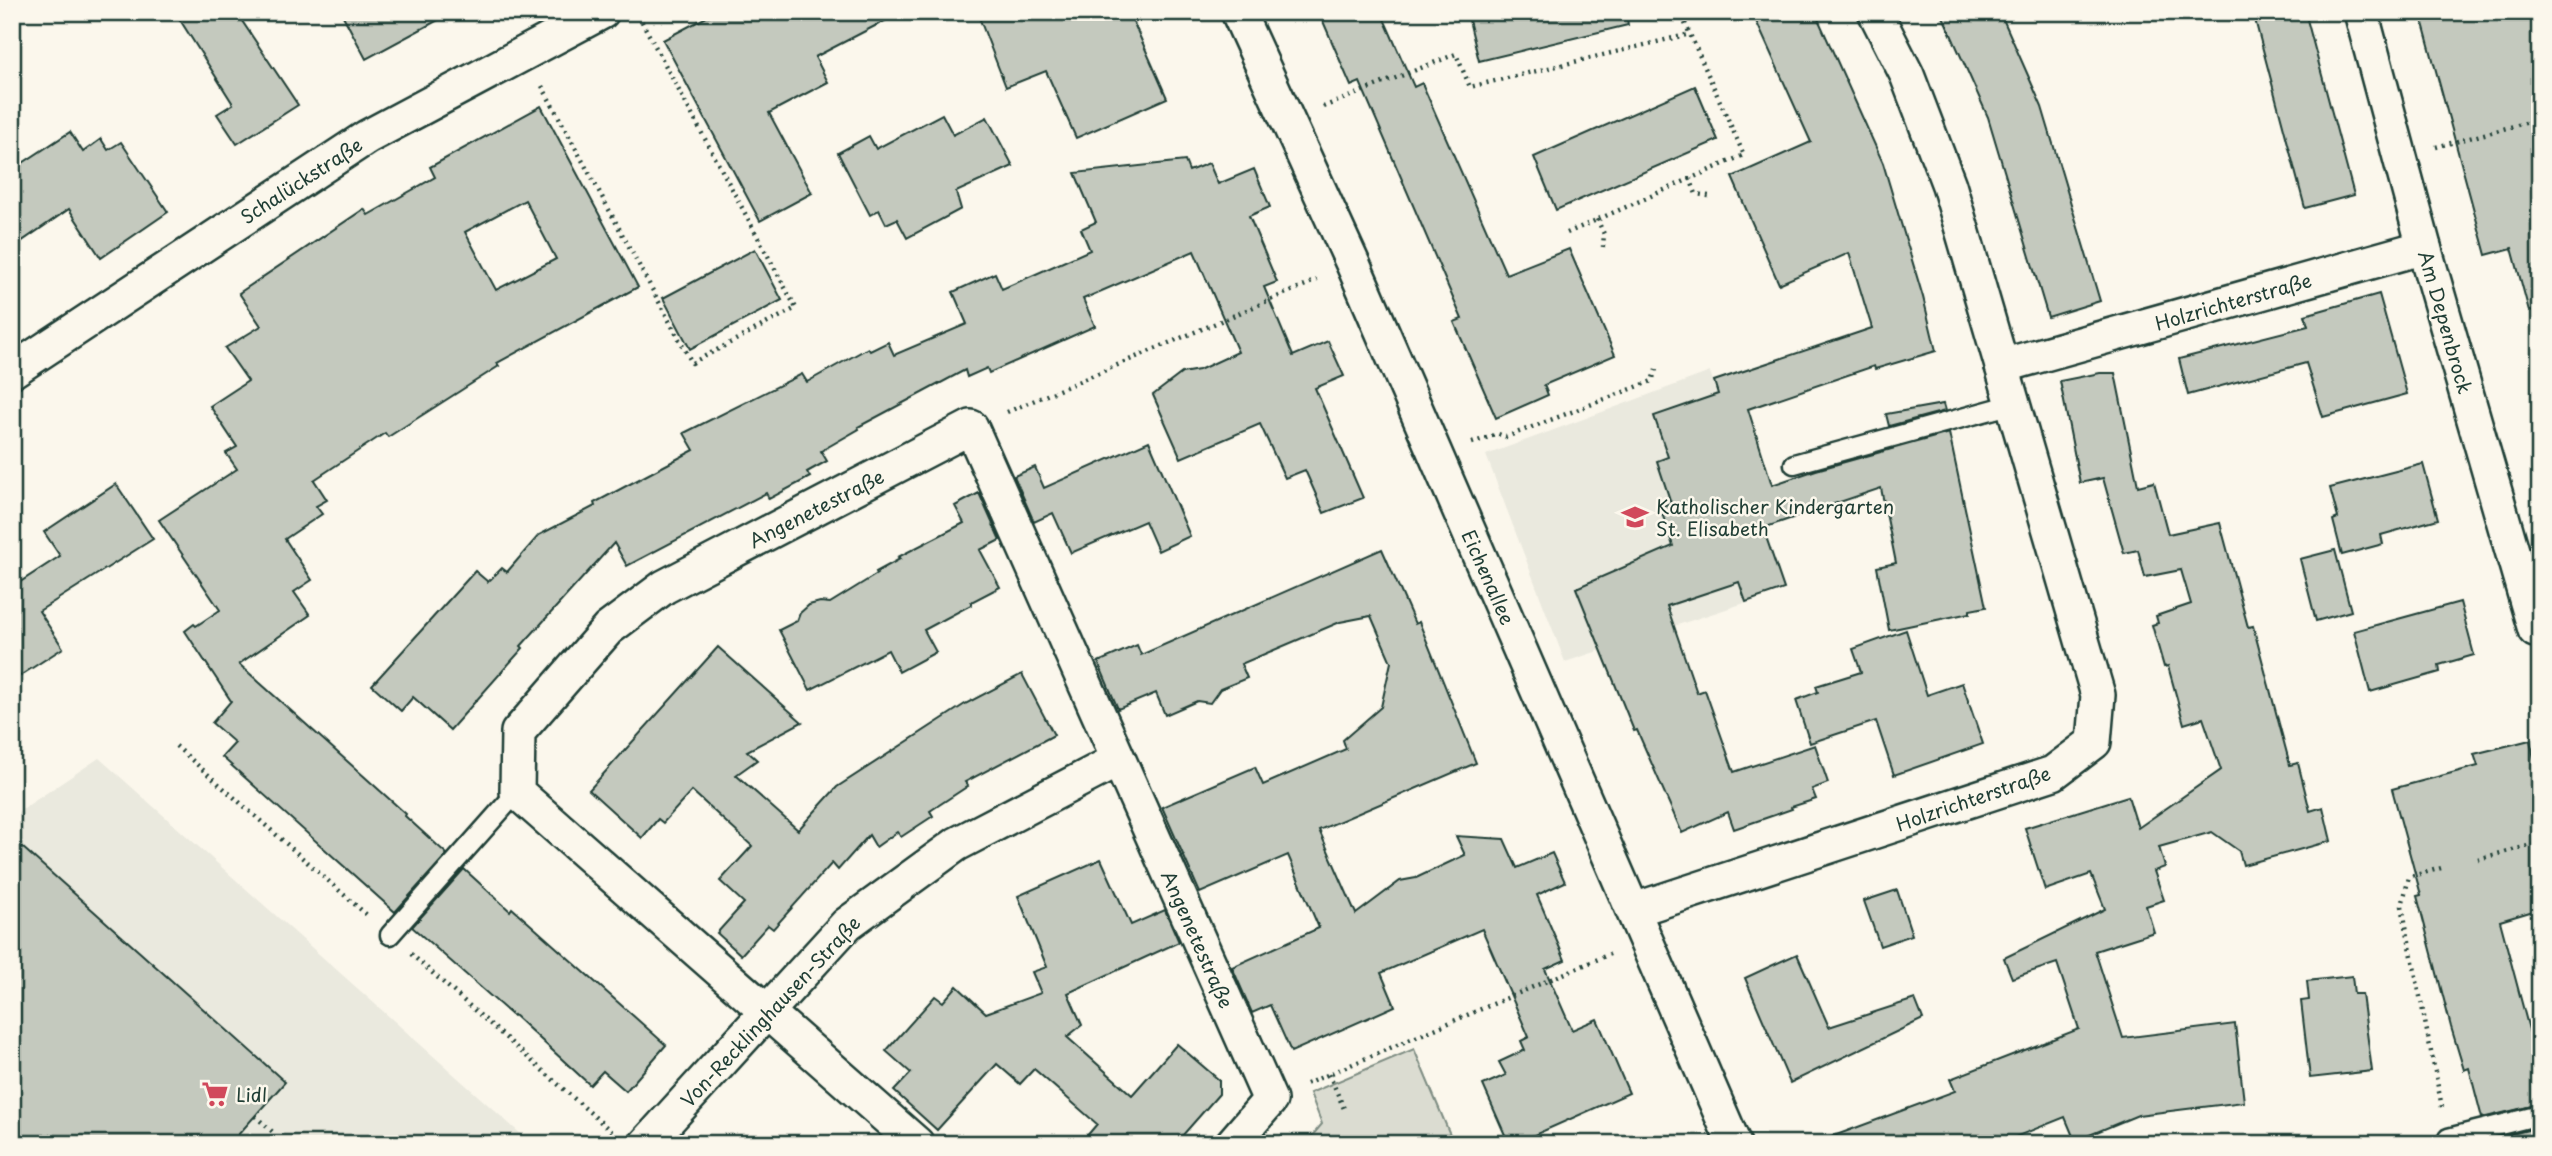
<svg xmlns="http://www.w3.org/2000/svg" width="2552" height="1156" font-family="'Playpen Sans',sans-serif">
<rect width="100%" height="100%" fill="#fbf7ec"/>
<filter id="ink" filterUnits="userSpaceOnUse"><feTurbulence type="fractalNoise" baseFrequency=".0143" numOctaves="2"/><feDisplacementMap in="SourceGraphic" scale="14" xChannelSelector="R" yChannelSelector="G"/><feConvolveMatrix kernelMatrix="1 2 1 2 8 2 1 2 1" color-interpolation-filters="sRGB"/></filter>
<g filter="url(#ink)">
<!-- built -->
<g fill="#eae9de">
<path d="M 1710,372 L 1784,590 L 1565,662 L 1486,455 Z"/>
<path d="M 99,758 L 532,1144 L 12,1144 L 12,816 Z"/>
</g>
<!-- green -->
<path fill="#dbdcd1" stroke="#7d8c82" stroke-width="2" d="M 1414,1049 L 1454,1144 L 1305,1144 L 1322,1124 L 1310,1093 Z"/>
<!-- building -->
<g fill="#c4c9be" stroke="#1f3d34" stroke-width="2" fill-rule="evenodd">
<path d="M 175,12 L 236,12 L 298,105 L 237,144 L 217,114 L 233,104 Z"/>
<path d="M 341,12 L 453,12 L 366,59 Z"/>
<path d="M 716,12 L 902,12 L 815,57 L 828,82 L 769,113 L 812,193 L 760,221 L 663,40 Z"/>
<path d="M 977,12 L 1129,12 L 1167,98 L 1076,138 L 1046,71 L 1006,87 Z"/>
<path d="M 1319,12 L 1381,12 L 1414,87 L 1422,83 L 1506,274 L 1569,249 L 1615,355 L 1544,385 L 1548,395 L 1496,418 L 1454,322 L 1462,319 L 1360,82 L 1351,86 Z"/>
<path d="M 1467,12 L 1626,12 L 1628,25 L 1479,61 Z"/>
<path d="M 1752,12 L 1815,12 L 1883,163 L 1923,297 L 1936,351 L 1875,369 L 1874,366 L 1748,409 L 1772,485 L 1816,470 L 1949,433 L 1986,607 L 1970,610 L 1970,613 L 1889,630 L 1877,567 L 1896,563 L 1881,488 L 1763,528 L 1784,589 L 1746,602 L 1739,582 L 1667,606 L 1697,693 L 1705,690 L 1734,772 L 1815,745 L 1828,783 L 1812,789 L 1816,799 L 1791,807 L 1792,809 L 1734,829 L 1728,812 L 1682,833 L 1637,730 L 1634,731 L 1576,588 L 1673,546 L 1660,507 L 1671,503 L 1657,461 L 1668,457 L 1654,416 L 1718,394 L 1714,381 L 1872,328 L 1849,253 L 1779,284 L 1732,177 L 1811,142 Z"/>
<path d="M 1941,12 L 2000,12 L 2042,107 L 2100,301 L 2048,317 L 1988,117 Z"/>
<path d="M 2253,12 L 2305,12 L 2354,195 L 2305,208 Z"/>
<path d="M 2420,12 L 2534,12 L 2540,33 L 2540,310 L 2529,311 L 2512,248 L 2486,255 Z"/>
<path d="M 1695,86 L 1718,140 L 1556,210 L 1534,157 Z"/>
<path d="M 541,106 L 638,287 L 497,363 L 499,366 L 388,437 L 385,433 L 314,480 L 327,500 L 316,506 L 322,514 L 285,539 L 312,580 L 294,592 L 310,615 L 239,664 L 406,814 L 405,816 L 447,854 L 395,912 L 222,757 L 235,743 L 212,723 L 231,701 L 185,631 L 194,624 L 196,626 L 220,610 L 159,520 L 237,469 L 226,453 L 237,447 L 210,406 L 248,381 L 225,348 L 261,326 L 239,293 L 364,209 L 368,215 L 435,177 L 430,167 ZM 525,200 L 556,259 L 496,290 L 465,232 Z"/>
<path d="M 942,114 L 953,135 L 987,117 L 1013,166 L 956,192 L 961,209 L 907,238 L 897,219 L 886,224 L 879,210 L 870,215 L 838,153 L 869,136 L 876,149 Z"/>
<path d="M 70,132 L 83,152 L 101,139 L 108,150 L 121,142 L 168,212 L 101,258 L 69,209 L 12,248 L 12,170 Z"/>
<path d="M 1185,161 L 1189,171 L 1209,163 L 1218,184 L 1254,169 L 1270,207 L 1249,216 L 1277,282 L 1264,287 L 1293,356 L 1328,341 L 1344,376 L 1315,388 L 1363,498 L 1324,513 L 1305,470 L 1285,478 L 1260,424 L 1181,458 L 1153,395 L 1182,373 L 1199,370 L 1238,352 L 1194,251 L 1083,299 L 1095,326 L 989,373 L 987,368 L 967,377 L 965,370 L 858,427 L 859,429 L 821,451 L 827,461 L 807,472 L 810,477 L 769,499 L 766,493 L 627,566 L 614,543 L 521,646 L 523,648 L 450,730 L 413,697 L 401,711 L 372,685 L 475,571 L 488,582 L 502,568 L 507,572 L 539,535 L 595,506 L 594,503 L 694,450 L 684,433 L 802,374 L 807,382 L 868,348 L 870,351 L 888,342 L 894,355 L 967,324 L 953,292 L 995,273 L 1002,289 L 1090,250 L 1081,229 L 1096,222 L 1075,173 Z"/>
<path d="M 755,249 L 782,300 L 690,349 L 663,298 Z"/>
<path d="M 2379,294 L 2407,394 L 2323,417 L 2306,363 L 2188,395 L 2179,359 L 2308,326 L 2305,315 Z"/>
<path d="M 2100,373 L 2115,373 L 2138,486 L 2154,482 L 2168,534 L 2220,523 L 2248,627 L 2253,626 L 2290,765 L 2298,763 L 2310,811 L 2323,807 L 2331,841 L 2243,865 L 2239,851 L 2212,832 L 2159,847 L 2165,867 L 2154,871 L 2164,900 L 2146,906 L 2154,932 L 2095,951 L 2123,1038 L 2235,1024 L 2244,1102 L 2138,1115 L 2075,1141 L 2065,1117 L 1998,1144 L 1823,1144 L 1823,1140 L 1955,1091 L 1950,1079 L 2079,1029 L 2057,963 L 2012,978 L 2004,958 L 2105,909 L 2091,874 L 2045,890 L 2025,828 L 2128,796 L 2138,828 L 2221,770 L 2203,718 L 2184,724 L 2168,666 L 2164,667 L 2152,625 L 2158,623 L 2156,616 L 2191,604 L 2181,570 L 2145,577 L 2138,550 L 2124,553 L 2103,478 L 2080,483 L 2060,381 Z"/>
<path d="M 1943,404 L 1945,411 L 1889,426 L 1886,414 Z"/>
<path d="M 1149,441 L 1190,536 L 1158,551 L 1145,521 L 1071,553 L 1053,513 L 1034,522 L 1014,476 L 1035,467 L 1044,488 Z"/>
<path d="M 2423,464 L 2438,519 L 2381,535 L 2383,544 L 2342,555 L 2333,520 L 2338,518 L 2330,488 Z"/>
<path d="M 116,484 L 153,539 L 39,611 L 63,648 L 12,681 L 12,570 L 20,582 L 60,556 L 44,532 Z"/>
<path d="M 979,493 L 1000,540 L 980,550 L 1000,587 L 971,602 L 971,605 L 924,630 L 936,652 L 899,672 L 888,650 L 810,690 L 779,630 L 797,621 L 800,613 L 809,605 L 820,602 L 830,603 L 877,574 L 876,572 L 900,559 L 898,557 L 964,523 L 955,506 Z"/>
<path d="M 1382,549 L 1415,624 L 1419,622 L 1476,763 L 1319,830 L 1356,914 L 1400,881 L 1416,878 L 1465,855 L 1456,836 L 1504,839 L 1517,868 L 1552,853 L 1565,882 L 1537,895 L 1565,960 L 1545,969 L 1572,1030 L 1597,1019 L 1629,1093 L 1514,1144 L 1509,1144 L 1483,1085 L 1506,1075 L 1499,1062 L 1525,1050 L 1521,1041 L 1529,1037 L 1482,929 L 1381,973 L 1395,1006 L 1291,1052 L 1270,1005 L 1252,1013 L 1232,967 L 1319,928 L 1288,855 L 1200,893 L 1162,807 L 1255,767 L 1263,785 L 1346,749 L 1343,740 L 1381,707 L 1391,662 L 1371,616 L 1340,622 L 1241,664 L 1247,678 L 1220,689 L 1210,703 L 1197,701 L 1165,715 L 1156,693 L 1118,709 L 1098,662 L 1137,645 L 1141,655 Z"/>
<path d="M 2335,550 L 2351,611 L 2316,621 L 2300,559 Z"/>
<path d="M 2460,602 L 2474,655 L 2439,665 L 2440,672 L 2370,692 L 2354,631 Z"/>
<path d="M 1906,630 L 1927,695 L 1962,683 L 1983,744 L 1894,775 L 1876,721 L 1810,743 L 1796,700 L 1818,692 L 1816,686 L 1861,672 L 1853,649 Z"/>
<path d="M 718,647 L 802,722 L 747,751 L 757,760 L 736,775 L 798,830 L 837,787 L 965,704 L 1022,674 L 1054,735 L 965,782 L 968,786 L 930,811 L 933,816 L 901,837 L 897,832 L 876,847 L 869,835 L 838,870 L 832,863 L 773,929 L 768,925 L 741,955 L 717,933 L 744,903 L 720,881 L 752,846 L 692,791 L 663,823 L 658,819 L 642,838 L 589,790 Z"/>
<path d="M 2530,740 L 2534,758 L 2540,756 L 2540,909 L 2500,921 L 2535,1052 L 2540,1050 L 2540,1104 L 2482,1118 L 2469,1068 L 2464,1070 L 2451,1027 L 2417,896 L 2421,895 L 2392,789 L 2478,766 L 2474,754 Z"/>
<path d="M 12,838 L 285,1082 L 230,1144 L 12,1144 Z"/>
<path d="M 1101,859 L 1131,925 L 1165,910 L 1179,942 L 1068,993 L 1082,1025 L 1067,1037 L 1132,1095 L 1177,1044 L 1219,1080 L 1219,1094 L 1175,1144 L 1080,1144 L 1097,1124 L 1034,1069 L 1020,1084 L 997,1064 L 937,1130 L 894,1091 L 911,1073 L 886,1051 L 935,996 L 943,1002 L 957,986 L 986,1013 L 1041,993 L 1032,972 L 1047,967 L 1018,896 Z"/>
<path d="M 464,869 L 510,911 L 512,908 L 666,1045 L 626,1091 L 603,1071 L 590,1085 L 514,1015 L 513,1016 L 412,927 Z"/>
<path d="M 1897,890 L 1912,935 L 1880,946 L 1864,901 Z"/>
<path d="M 1797,954 L 1829,1027 L 1915,999 L 1923,1019 L 1790,1083 L 1745,978 Z"/>
<path d="M 2352,976 L 2354,994 L 2362,994 L 2372,1071 L 2310,1078 L 2301,1001 L 2309,1000 L 2307,981 Z"/>
<path d="M 2540,1127 L 2540,1144 L 2490,1144 L 2488,1140 Z"/>
</g>
<g fill="none" stroke-linecap="round" stroke-linejoin="round">
<!-- lane casing -->
<g stroke="#1f3d34" stroke-width="23">
<g id="lane">
<path d="M 1794,464 L 2013,404"/>
<path d="M 390,935 L 517,792"/>
<path d="M 2449,1144 L 2448,1138 L 2540,1115"/>
</g>
</g>
<!-- street casing -->
<g stroke="#1f3d34" stroke-width="38">
<g id="street">
<path d="M 1238,12 L 1353,264 L 1734,1144"/>
<path d="M 2361,12 L 2424,247 L 2535,630"/>
<path d="M 2002,366 L 2424,247"/>
<path d="M 12,371 L 367,137 L 602,12"/>
<path d="M 1634,910 L 2053,773 L 2094,742 L 2098,695 L 1949,185 L 1907,75 L 1875,12"/>
<path d="M 646,1144 L 847,924 L 957,844 L 1118,760"/>
<path d="M 917,1144 L 517,792 L 518,732 L 608,629 L 664,587 L 971,427 L 1270,1100 L 1232,1144"/>
</g>
</g>
<!-- path -->
<g stroke="#1f3d34" stroke-width="4.5" stroke-dasharray="2 5" stroke-linecap="butt">
<path d="M 542,86 L 692,363 L 796,308 L 641,20"/>
<path d="M 1323,107 L 1456,54 L 1470,87 L 1690,34"/>
<path d="M 2436,147 L 2540,119"/>
<path d="M 1690,178 L 1696,194 L 1709,196"/>
<path d="M 1597,219 L 1604,234 L 1603,247"/>
<path d="M 1567,233 L 1744,155 L 1680,12"/>
<path d="M 1007,412 L 1317,280"/>
<path d="M 1472,443 L 1498,434 L 1506,437 L 1652,381 L 1657,366"/>
<path d="M 176,746 L 368,916"/>
<path d="M 2478,859 L 2540,843"/>
<path d="M 411,954 L 612,1132"/>
<path d="M 1329,1074 L 1345,1111"/>
<path d="M 1306,1084 L 1610,954"/>
<path d="M 2442,1107 L 2402,906 L 2409,877 L 2445,867"/>
<path d="M 255,1116 L 275,1134"/>
</g>
<!-- lane -->
<use href="#lane" stroke="#fbf7ec" stroke-width="18"/>
<!-- street -->
<use href="#street" stroke="#fbf7ec" stroke-width="33"/>
</g>
</g>
<!-- icons -->
<defs>
<g id="school-bare" transform="scale(2.1)"><path d="M0-5L7-2L0 1L-7-2ZM-4 1L0 2.5L4 1V4Q0 6-4 4Z" fill="#d1495b" stroke="#fbf7ec" stroke-width="2.5" paint-order="stroke"/></g>
<g id="supermarket-bare" transform="scale(2.1)"><path d="M-6-5.5h2.5l.6 2H6L4.5 2H-2.5L-4.4-4H-6ZM-1.5 3.2a1.3 1.3 0 1 0 .1 0ZM3 3.2a1.3 1.3 0 1 0 .1 0Z" fill="#d1495b" stroke="#fbf7ec" stroke-width="2.5" paint-order="stroke"/></g>
</defs>
<g fill-rule="evenodd">
<use href="#school-bare" x="1635" y="517"/>
<use href="#supermarket-bare" x="215" y="1094"/>
</g>
<g text-anchor="middle" dominant-baseline="central" stroke-width="5" stroke-linejoin="round" paint-order="stroke">
<!-- street labels -->
<g font-size="19" fill="#1f3d34" stroke="#fbf7ec">
<text transform="translate(301 180) rotate(-33)">Schalückstraße</text>
<text transform="translate(2233 301) rotate(-16)">Holzrichterstraße</text>
<text transform="translate(2446 322) rotate(74)">Am Depenbrock</text>
<text transform="translate(816 508) rotate(-27)">Angenetestraße</text>
<text transform="translate(1489 577) rotate(66)">Eichenallee</text>
<text transform="translate(1973 798) rotate(-19)">Holzrichterstraße</text>
<text transform="translate(1198 939) rotate(66)">Angenetestraße</text>
<text transform="translate(770 1011) rotate(-47)">Von-Recklinghausen-Straße</text>
</g>
<!-- poi labels -->
<g font-size="19" fill="#1f3d34" stroke="#fbf7ec" text-anchor="start">
<text x="1656" y="506">Katholischer Kindergarten<tspan x="1656" dy="22">St. Elisabeth</tspan></text>
<text x="236" y="1094">Lidl</text>
</g>
</g>
<!-- margin -->
<rect width="2552" height="1156" fill="none" stroke="#fbf7ec" stroke-width="42"/>
<rect x="21" y="21" width="2510" height="1114" fill="none" stroke="#1f3d34" stroke-width="2.5" filter="url(#ink)"/>
</svg>
